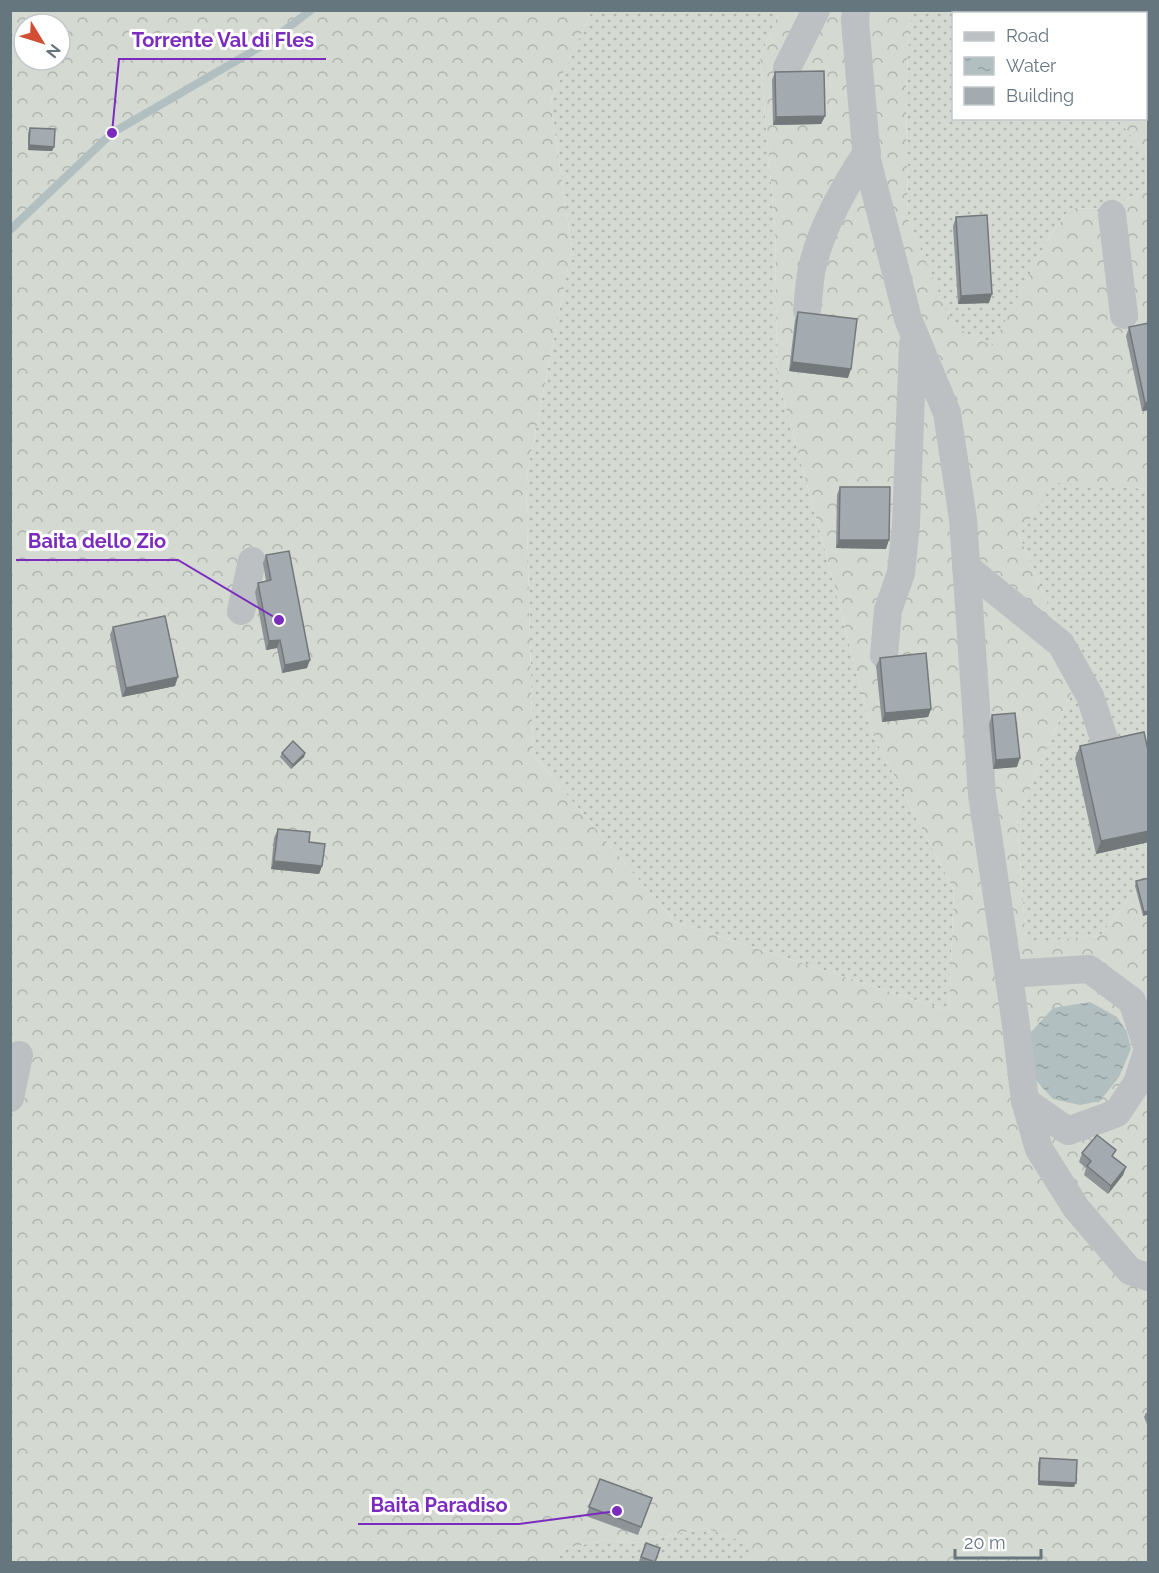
<svg xmlns="http://www.w3.org/2000/svg" width="1159" height="1573" font-family="Raleway,sans-serif">
<defs>
<pattern id="grass-dots" width="8" height="8" patternUnits="userSpaceOnUse" patternTransform="scale(1.5)"><rect width="8" height="8" fill="#d4d9d1"/><path d="M2 2h.1M6 6h.1" fill="none" stroke="#b0b5af" stroke-width="1.8" stroke-linecap="round"/></pattern>
<pattern id="forest-crowns" width="20" height="18" patternUnits="userSpaceOnUse" patternTransform="scale(1.5)"><rect width="20" height="18" fill="#d4d9d1"/><path d="M2 6a3 3 0 1 1 6 0M12 15a3 3 0 1 1 6 0" fill="none" stroke="#b0b5af"/></pattern>
<pattern id="water-ripples" width="26" height="14" patternUnits="userSpaceOnUse" patternTransform="scale(1.5)"><rect width="26" height="14" fill="#b2bfc1"/><path d="M2 4q2-2 4 0t4 0M15 11q2-2 4 0t4 0" fill="none" stroke="#95a0a2"/></pattern>
</defs>
<rect width="100%" height="100%" fill="#f4f4f1"/>
<!-- grass -->
<g fill="url(#grass-dots)">
<path d="M 592,11 L 780,11 L 760,57 L 775,228 L 777,376 L 830,568 L 872,733 L 954,890 L 949,1011 L 675,922 L 533,755 L 526,480 L 572,247 L 550,101 Z"/>
<path d="M 910,11 L 1101,11 L 1101,14 L 954,14 L 954,118 L 1117,119 L 1148,155 L 1148,189 L 1108,209 L 1071,208 L 1051,234 L 992,347 L 952,326 L 908,219 L 906,95 Z"/>
<path d="M 1054,482 L 1148,489 L 1148,875 L 1100,936 L 1026,943 L 1017,817 L 1078,678 L 1019,535 Z"/>
<path d="M 705,1528 L 748,1543 L 751,1562 L 556,1562 L 564,1549 L 605,1540 L 636,1543 Z"/>
</g>
<!-- forest -->
<g fill="url(#forest-crowns)" fill-rule="evenodd">
<path d="M 11,11 L 592,11 L 550,101 L 572,247 L 526,480 L 533,755 L 675,922 L 949,1011 L 954,890 L 872,733 L 830,568 L 777,376 L 775,228 L 760,57 L 780,11 L 910,11 L 906,95 L 908,219 L 953,326 L 992,346 L 1051,234 L 1071,208 L 1108,209 L 1148,189 L 1148,489 L 1054,483 L 1019,535 L 1078,678 L 1017,817 L 1026,942 L 1100,936 L 1148,875 L 1148,1562 L 751,1562 L 747,1543 L 705,1528 L 636,1543 L 605,1540 L 564,1549 L 556,1562 L 11,1562 ZM 24,24 L 60,24 L 60,60 L 24,60 Z"/>
<path d="M 1101,11 L 1148,11 L 1148,155 L 1117,119 L 1146,118 L 1146,14 L 1101,13 Z"/>
</g>
<!-- water -->
<path fill="url(#water-ripples)" d="M 1090,1002 L 1117,1017 L 1127,1032 L 1131,1049 L 1119,1077 L 1100,1101 L 1080,1105 L 1053,1099 L 1032,1076 L 1027,1053 L 1031,1032 L 1053,1008 Z"/>
<g fill="none" stroke-linecap="round" stroke-linejoin="round">
<!-- stream -->
<path stroke="#b2bfc1" stroke-width="8" d="M 10,230 L 112,133 L 272,40 L 311,10"/>
<!-- minor -->
<g stroke="#bcc0c3" stroke-width="28">
<path d="M 856,10 L 855,21 L 867,160 L 908,319 L 947,413 L 963,519 L 982,795 L 1015,1018 L 1025,1101 L 1068,1131 L 1117,1113 L 1137,1083 L 1148,1049 L 1132,1001 L 1089,969 L 1009,974"/>
<path d="M 1146,23 L 1147,27"/>
<path d="M 787,68 L 816,10"/>
<path d="M 1112,214 L 1124,315"/>
<path d="M 807,310 C 809,295 809,279 813,264 C 823,224 845,186 867,152"/>
<path d="M 966,567 L 1061,644 L 1090,696 L 1104,739"/>
<path d="M 241,611 L 252,561"/>
<path d="M 884,655 L 888,610 L 901,573 L 906,524 L 913,344"/>
<path d="M 10,1098 L 19,1055"/>
<path d="M 1025,1101 L 1039,1149 L 1076,1208 L 1130,1271 L 1148,1277"/>
</g>
</g>
<!-- wall -->
<g fill="#8d9397">
<path d="M 1149,25 L 1149,100 L 1146,99 L 1146,32 Z"/>
<path d="M 775,72 L 825,116 L 821,124 L 773,125 L 772,80 Z"/>
<path d="M 30,128 L 54,147 L 52,151 L 28,150 L 28,133 Z"/>
<path d="M 956,217 L 989,303 L 958,304 L 953,226 Z"/>
<path d="M 798,312 L 848,378 L 789,371 L 795,320 Z"/>
<path d="M 1149,323 L 1149,410 L 1142,411 L 1126,336 L 1129,327 Z"/>
<path d="M 840,487 L 886,549 L 836,548 L 837,495 Z"/>
<path d="M 266,555 L 307,668 L 282,673 L 277,648 L 266,650 L 255,592 L 258,583 L 266,581 L 263,563 Z"/>
<path d="M 113,627 L 175,686 L 122,697 L 110,635 Z"/>
<path d="M 880,658 L 931,709 L 928,717 L 882,722 L 876,666 Z"/>
<path d="M 992,715 L 1017,767 L 993,769 L 989,724 Z"/>
<path d="M 1080,746 L 1149,755 L 1149,842 L 1096,854 L 1075,758 Z"/>
<path d="M 282,753 L 305,753 L 304,757 L 291,769 L 280,757 Z"/>
<path d="M 278,829 L 309,842 L 322,866 L 319,874 L 271,869 L 274,838 Z"/>
<path d="M 1149,878 L 1149,914 L 1143,916 L 1135,886 L 1136,881 Z"/>
<path d="M 1082,1153 L 1114,1157 L 1126,1167 L 1123,1175 L 1108,1194 L 1084,1175 L 1086,1168 L 1079,1162 Z"/>
<path d="M 1149,1412 L 1149,1429 L 1144,1417 L 1146,1413 Z"/>
<path d="M 1040,1458 L 1074,1487 L 1038,1485 L 1038,1463 Z"/>
<path d="M 600,1479 L 652,1498 L 638,1535 L 586,1516 Z"/>
<path d="M 646,1543 L 655,1563 L 642,1563 L 639,1561 Z"/>
</g>
<!-- shaded-wall -->
<g fill="#73787b">
<path d="M 1146,91 L 1149,91 L 1149,100 L 1146,99 Z"/>
<path d="M 825,116 L 821,124 L 773,125 L 776,117 Z"/>
<path d="M 29,145 L 54,147 L 52,151 L 28,150 Z"/>
<path d="M 992,294 L 989,303 L 958,304 L 961,296 Z"/>
<path d="M 792,362 L 851,369 L 848,378 L 789,371 Z"/>
<path d="M 1149,402 L 1149,410 L 1142,411 L 1145,403 Z"/>
<path d="M 839,540 L 889,540 L 886,549 L 836,548 Z"/>
<path d="M 280,640 L 277,648 L 266,650 L 269,641 Z"/>
<path d="M 310,660 L 307,668 L 282,673 L 285,665 Z"/>
<path d="M 178,677 L 175,686 L 122,697 L 126,688 Z"/>
<path d="M 931,709 L 928,717 L 882,722 L 885,713 Z"/>
<path d="M 305,753 L 304,757 L 291,769 L 293,765 Z"/>
<path d="M 1020,758 L 1017,767 L 993,769 L 996,760 Z"/>
<path d="M 1149,831 L 1149,842 L 1096,854 L 1101,841 Z"/>
<path d="M 274,861 L 322,866 L 319,874 L 271,869 Z"/>
<path d="M 1149,911 L 1149,914 L 1143,916 L 1144,912 Z"/>
<path d="M 1126,1167 L 1123,1175 L 1108,1194 L 1111,1186 Z"/>
<path d="M 1039,1481 L 1076,1483 L 1074,1487 L 1038,1485 Z"/>
</g>
<!-- building -->
<g fill="#a4abb0" stroke="#73787b" stroke-width="1.5">
<path d="M 1149,29 L 1149,91 L 1146,91 L 1146,69 Z"/>
<path d="M 824,71 L 825,116 L 776,117 L 775,72 Z"/>
<path d="M 30,128 L 55,129 L 54,147 L 29,145 Z"/>
<path d="M 987,215 L 992,294 L 961,296 L 956,217 Z"/>
<path d="M 798,312 L 857,319 L 851,369 L 792,362 Z"/>
<path d="M 1149,323 L 1149,402 L 1145,403 L 1129,327 Z"/>
<path d="M 840,487 L 890,487 L 889,540 L 839,540 Z"/>
<path d="M 289,551 L 310,660 L 285,665 L 280,640 L 269,641 L 258,583 L 271,580 L 266,555 Z"/>
<path d="M 165,616 L 178,677 L 126,688 L 113,627 Z"/>
<path d="M 926,653 L 931,709 L 885,713 L 880,658 Z"/>
<path d="M 1015,713 L 1020,758 L 996,760 L 992,715 Z"/>
<path d="M 1144,732 L 1149,755 L 1149,831 L 1101,841 L 1080,746 Z"/>
<path d="M 293,741 L 305,753 L 293,765 L 282,753 Z"/>
<path d="M 278,829 L 310,832 L 309,842 L 325,844 L 322,866 L 274,861 Z"/>
<path d="M 1149,878 L 1149,911 L 1144,912 L 1136,881 Z"/>
<path d="M 1097,1135 L 1116,1150 L 1112,1156 L 1126,1167 L 1111,1186 L 1087,1166 L 1091,1161 L 1082,1153 Z"/>
<path d="M 1040,1458 L 1077,1460 L 1076,1483 L 1039,1481 Z"/>
<path d="M 600,1479 L 652,1498 L 641,1527 L 589,1507 Z"/>
<path d="M 646,1543 L 660,1548 L 655,1562 L 641,1557 Z"/>
</g>
<!-- callouts -->
<path fill="none" stroke="#7b2cbf" stroke-width="2" d="M112 133L119 59H326M279 620L178 560H16M617 1511L519 1524H358"/>
<g fill="#7b2cbf" stroke="#fff" stroke-width="2">
<circle cx="112" cy="133" r="6"/>
<circle cx="279" cy="620" r="6"/>
<circle cx="617" cy="1511" r="6"/>
</g>
<g font-size="20" text-anchor="middle" font-weight="bold" fill="#7b2cbf" stroke="#fff" stroke-width="6" stroke-linejoin="round" paint-order="stroke">
<text x="223" y="47">Torrente Val di Fles</text>
<text x="97" y="548">Baita dello Zio</text>
<text x="439" y="1512">Baita Paradiso</text>
</g>
<!-- border -->
<rect width="1159" height="1573" fill="none" stroke="#66767f" stroke-width="24"/>
<!-- legend -->
<rect x="952" y="12" width="195" height="108" fill="#ffffff" stroke="#c2c8cc" stroke-width="1.5"/>
<rect x="964" y="32" width="30" height="9" fill="#bcc0c3" stroke="#c2c8cc" stroke-width="1.5"/>
<text x="1006" y="42" font-size="18" fill="#66767f">Road</text>
<rect x="964" y="57" width="30" height="18" fill="url(#water-ripples)" stroke="#c2c8cc" stroke-width="1.5"/>
<text x="1006" y="72" font-size="18" fill="#66767f">Water</text>
<rect x="964" y="87" width="30" height="18" fill="#a4abb0" stroke="#c2c8cc" stroke-width="1.5"/>
<text x="1006" y="102" font-size="18" fill="#66767f">Building</text>
<!-- north arrow -->
<g transform="translate(42 42) rotate(128)"><circle r="28" fill="#ffffff" stroke="#c2c8cc" stroke-width="1.5"/>
<path d="M0-4.5L10 22L0 15L-10 22Z" fill="#d14e34"/>
<text y="-9" font-size="16" font-weight="bold" text-anchor="middle" fill="#66767f">N</text>
</g>
<!-- scale -->
<path d="M955 1549v9h86v-9" fill="none" stroke="#66767f" stroke-width="3"/>
<text x="964" y="1549" font-size="18" fill="#66767f" stroke="#ffffff" stroke-width="4.5" paint-order="stroke">20 m</text>
</svg>
